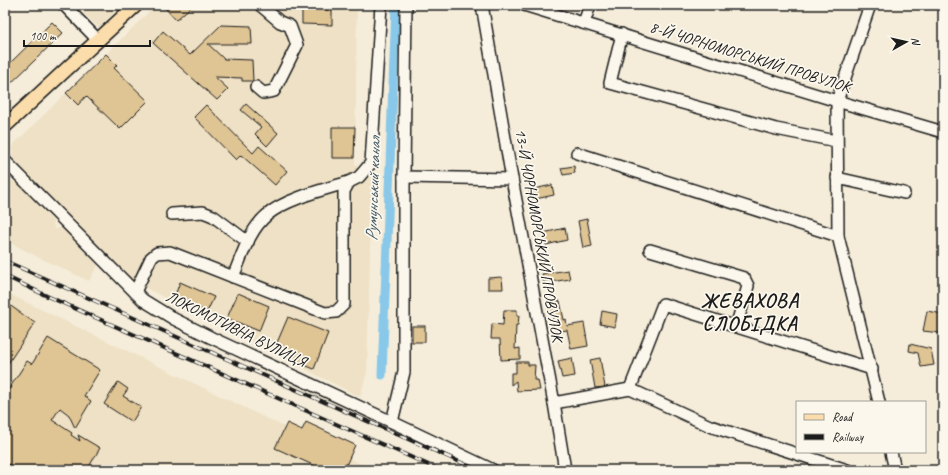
<svg xmlns="http://www.w3.org/2000/svg" width="948" height="475" font-family="Caveat,sans-serif">
<rect width="100%" height="100%" fill="#f5edda"/>
<filter id="ink" filterUnits="userSpaceOnUse"><feTurbulence type="fractalNoise" baseFrequency=".025" numOctaves="2"/><feDisplacementMap in="SourceGraphic" scale="8" xChannelSelector="R" yChannelSelector="G"/><feConvolveMatrix kernelMatrix="1 2 1 2 8 2 1 2 1" color-interpolation-filters="sRGB"/></filter>
<g filter="url(#ink)">
<!-- built -->
<g fill="#eee1c5">
<path d="M 75,5 L 119,5 L 118,8 L 99,28 Z"/>
<path d="M 156,5 L 357,5 L 355,164 L 372,170 L 367,372 L 360,397 L 122,276 L 12,158 L 13,145 Z"/>
<path d="M 5,179 L 16,182 L 53,220 L 54,229 L 62,228 L 98,265 L 89,281 L 40,258 L 5,240 Z"/>
<path d="M 5,292 L 363,465 L 366,470 L 5,470 Z"/>
</g>
<g fill="none" stroke-linecap="round" stroke-linejoin="round">
<!-- canal -->
<path stroke="#89c8e9" stroke-width="9" d="M 382,375 L 396,5"/>
</g>
<!-- building -->
<g fill="#dfc494" stroke="#1c1c1c">
<path d="M 169,5 L 193,5 L 176,20 L 165,8 Z"/>
<path d="M 302,9 L 332,10 L 332,25 L 302,24 Z"/>
<path d="M 52,22 L 63,33 L 5,89 L 5,68 Z"/>
<path d="M 221,25 L 251,26 L 252,44 L 208,44 L 224,59 L 252,60 L 253,81 L 242,81 L 242,78 L 215,77 L 228,89 L 217,100 L 153,43 L 163,31 L 190,55 Z"/>
<path d="M 106,54 L 117,65 L 114,68 L 148,101 L 120,129 L 86,96 L 78,105 L 66,93 Z"/>
<path d="M 246,104 L 278,133 L 267,146 L 255,134 L 261,127 L 241,110 Z"/>
<path d="M 206,105 L 253,153 L 259,146 L 287,171 L 275,185 L 241,155 L 236,160 L 194,117 Z"/>
<path d="M 332,127 L 355,127 L 354,158 L 332,158 Z"/>
<path d="M 574,166 L 575,173 L 563,175 L 561,168 Z"/>
<path d="M 552,185 L 554,195 L 531,200 L 529,190 Z"/>
<path d="M 587,219 L 592,246 L 583,248 L 578,221 Z"/>
<path d="M 565,228 L 567,240 L 546,245 L 543,233 Z"/>
<path d="M 568,270 L 570,279 L 551,282 L 551,280 L 543,281 L 542,274 Z"/>
<path d="M 502,277 L 503,289 L 488,289 L 488,278 Z"/>
<path d="M 180,282 L 214,297 L 207,312 L 174,298 Z"/>
<path d="M 238,293 L 269,306 L 259,331 L 227,318 Z"/>
<path d="M 560,301 L 564,320 L 566,319 L 567,326 L 584,323 L 588,346 L 571,349 L 567,330 L 555,332 L 552,316 L 550,316 L 547,304 Z"/>
<path d="M 5,302 L 35,323 L 5,368 Z"/>
<path d="M 504,310 L 517,310 L 517,316 L 519,316 L 518,325 L 516,325 L 515,349 L 520,348 L 520,359 L 501,360 L 500,339 L 491,339 L 492,324 L 503,325 Z"/>
<path d="M 602,311 L 617,314 L 615,327 L 600,324 Z"/>
<path d="M 927,311 L 943,314 L 940,333 L 923,331 Z"/>
<path d="M 288,317 L 328,333 L 314,369 L 273,352 Z"/>
<rect x="412" y="326" width="13" height="16"/>
<path d="M 48,338 L 100,370 L 84,396 L 91,401 L 75,428 L 69,415 L 60,408 L 52,420 L 72,433 L 71,435 L 80,441 L 78,435 L 100,448 L 87,470 L 18,470 L 5,462 L 5,395 L 27,361 L 32,364 Z"/>
<path d="M 910,344 L 931,349 L 934,365 L 921,367 L 918,353 L 909,351 Z"/>
<path d="M 572,358 L 575,376 L 562,378 L 558,361 Z"/>
<path d="M 600,358 L 605,387 L 595,388 L 590,360 Z"/>
<path d="M 516,362 L 528,362 L 528,365 L 535,365 L 534,380 L 538,380 L 540,390 L 517,391 L 516,381 L 511,385 L 511,373 L 516,373 Z"/>
<path d="M 118,382 L 128,389 L 123,396 L 141,407 L 132,422 L 104,404 Z"/>
<path d="M 306,422 L 355,445 L 344,470 L 324,470 L 275,448 L 287,423 L 302,430 Z"/>
</g>
<g fill="none" stroke-linecap="round" stroke-linejoin="round">
<!-- minor casing -->
<g stroke="#1c1c1c" stroke-width="14">
<g id="minor">
<path d="M 64,5 L 98,40"/>
<path d="M 482,5 L 512,179 L 554,403 L 565,470"/>
<path d="M 524,5 L 837,101 L 943,132"/>
<path d="M 870,5 L 837,101 L 838,236 L 879,402"/>
<path d="M 584,23 L 590,5"/>
<path d="M 622,34 L 610,83 L 776,129 L 836,141"/>
<path d="M 256,87 L 263,93 L 274,91 L 297,45 L 290,26 L 280,22 L 260,5"/>
<path d="M 577,153 L 838,236"/>
<path d="M 5,161 L 143,300 L 174,319 L 212,338 L 392,422 L 493,470"/>
<path d="M 404,177 L 512,179"/>
<path d="M 837,178 L 904,193"/>
<path d="M 172,214 L 203,212 L 213,216 L 248,242"/>
<path d="M 650,250 L 744,278 L 748,286 L 736,327"/>
<path d="M 233,277 C 242,256 249,230 267,215 C 285,199 326,189 349,182"/>
<path d="M 135,292 L 151,258 L 157,253 L 170,252 L 325,313 L 336,312 L 344,304 L 344,191 L 349,182 L 359,177 L 371,163 L 381,5"/>
<path d="M 630,389 L 663,304 L 872,369"/>
<path d="M 554,403 L 630,389 L 710,426 L 847,470"/>
<path d="M 392,422 L 404,372 L 404,177 L 406,5"/>
<path d="M 891,452 L 895,470"/>
</g>
</g>
<!-- major casing -->
<g stroke="#1c1c1c" stroke-width="16">
<path id="major" d="M 5,126 L 136,5"/>
</g>
<!-- minor -->
<use href="#minor" stroke="#fbf7ec" stroke-width="11"/>
<!-- major -->
<use href="#major" stroke="#fbddab" stroke-width="13"/>
<!-- rail casing -->
<g stroke="#1c1c1c" stroke-width="4">
<g id="rail">
<path d="M 5,261 L 478,470"/>
<path d="M 5,276 L 47,296 L 440,470"/>
</g>
</g>
<!-- rail -->
<use href="#rail" stroke="#fbf7ec" stroke-width="2.5" stroke-dasharray="8" stroke-linecap="butt"/>
</g>
</g>
<g text-anchor="middle" dominant-baseline="central" stroke-width="3.5" stroke-linejoin="round" paint-order="stroke">
<!-- street labels -->
<g font-size="16" fill="#1c1c1c" stroke="#fbf7ec">
<text transform="translate(750 57) rotate(17)">8-Й ЧОРНОМОРСЬКИЙ ПРОВУЛОК</text>
<text transform="translate(539 235) rotate(80)">13-Й ЧОРНОМОРСЬКИЙ ПРОВУЛОК</text>
<text transform="translate(236 329) rotate(26)">ЛОКОМОТИВНА ВУЛИЦЯ</text>
</g>
<!-- water labels -->
<g font-size="17" font-style="italic" fill="#425864" stroke="#fbf7ec">
<text transform="translate(373 189) rotate(-88)">Румунський канал</text>
</g>
<!-- district labels -->
<g font-size="20" font-weight="bold" letter-spacing="1" fill="#1c1c1c" stroke="#fbf7ec">
<text x="750" y="300">ЖЕВАХОВА<tspan x="750" dy="23">СЛОБІДКА</tspan></text>
</g>
</g>
<!-- margin -->
<rect width="948" height="475" fill="none" stroke="#fbf7ec" stroke-width="20"/>
<rect x="10" y="10" width="928" height="455" fill="none" stroke="#1c1c1c" stroke-width="1.5" filter="url(#ink)"/>
<!-- legend -->
<rect x="796" y="401" width="130" height="52" fill="#fbf7ec" stroke="#a29f99"/>
<rect x="804" y="414" width="20" height="6" fill="#fbddab" stroke="#a29f99"/>
<text x="832" y="421" font-size="12" fill="#1c1c1c">Road</text>
<rect x="804" y="434" width="20" height="6" fill="#1c1c1c" stroke="#a29f99"/>
<text x="832" y="441" font-size="12" fill="#1c1c1c">Railway</text>
<!-- north arrow -->
<g transform="translate(906 42) rotate(82)" stroke="#fbf7ec" stroke-width="3" paint-order="stroke">
<path d="M0-3L7 15L0 10L-7 15Z" fill="#1c1c1c"/>
<text y="-6" font-size="11" font-weight="bold" text-anchor="middle" fill="#1c1c1c">N</text>
</g>
<!-- scale -->
<path d="M24 40v6h126v-6" fill="none" stroke="#1c1c1c" stroke-width="2"/>
<text x="30" y="40" font-size="12" fill="#1c1c1c" stroke="#fbf7ec" stroke-width="3" paint-order="stroke">100 m</text>
</svg>
